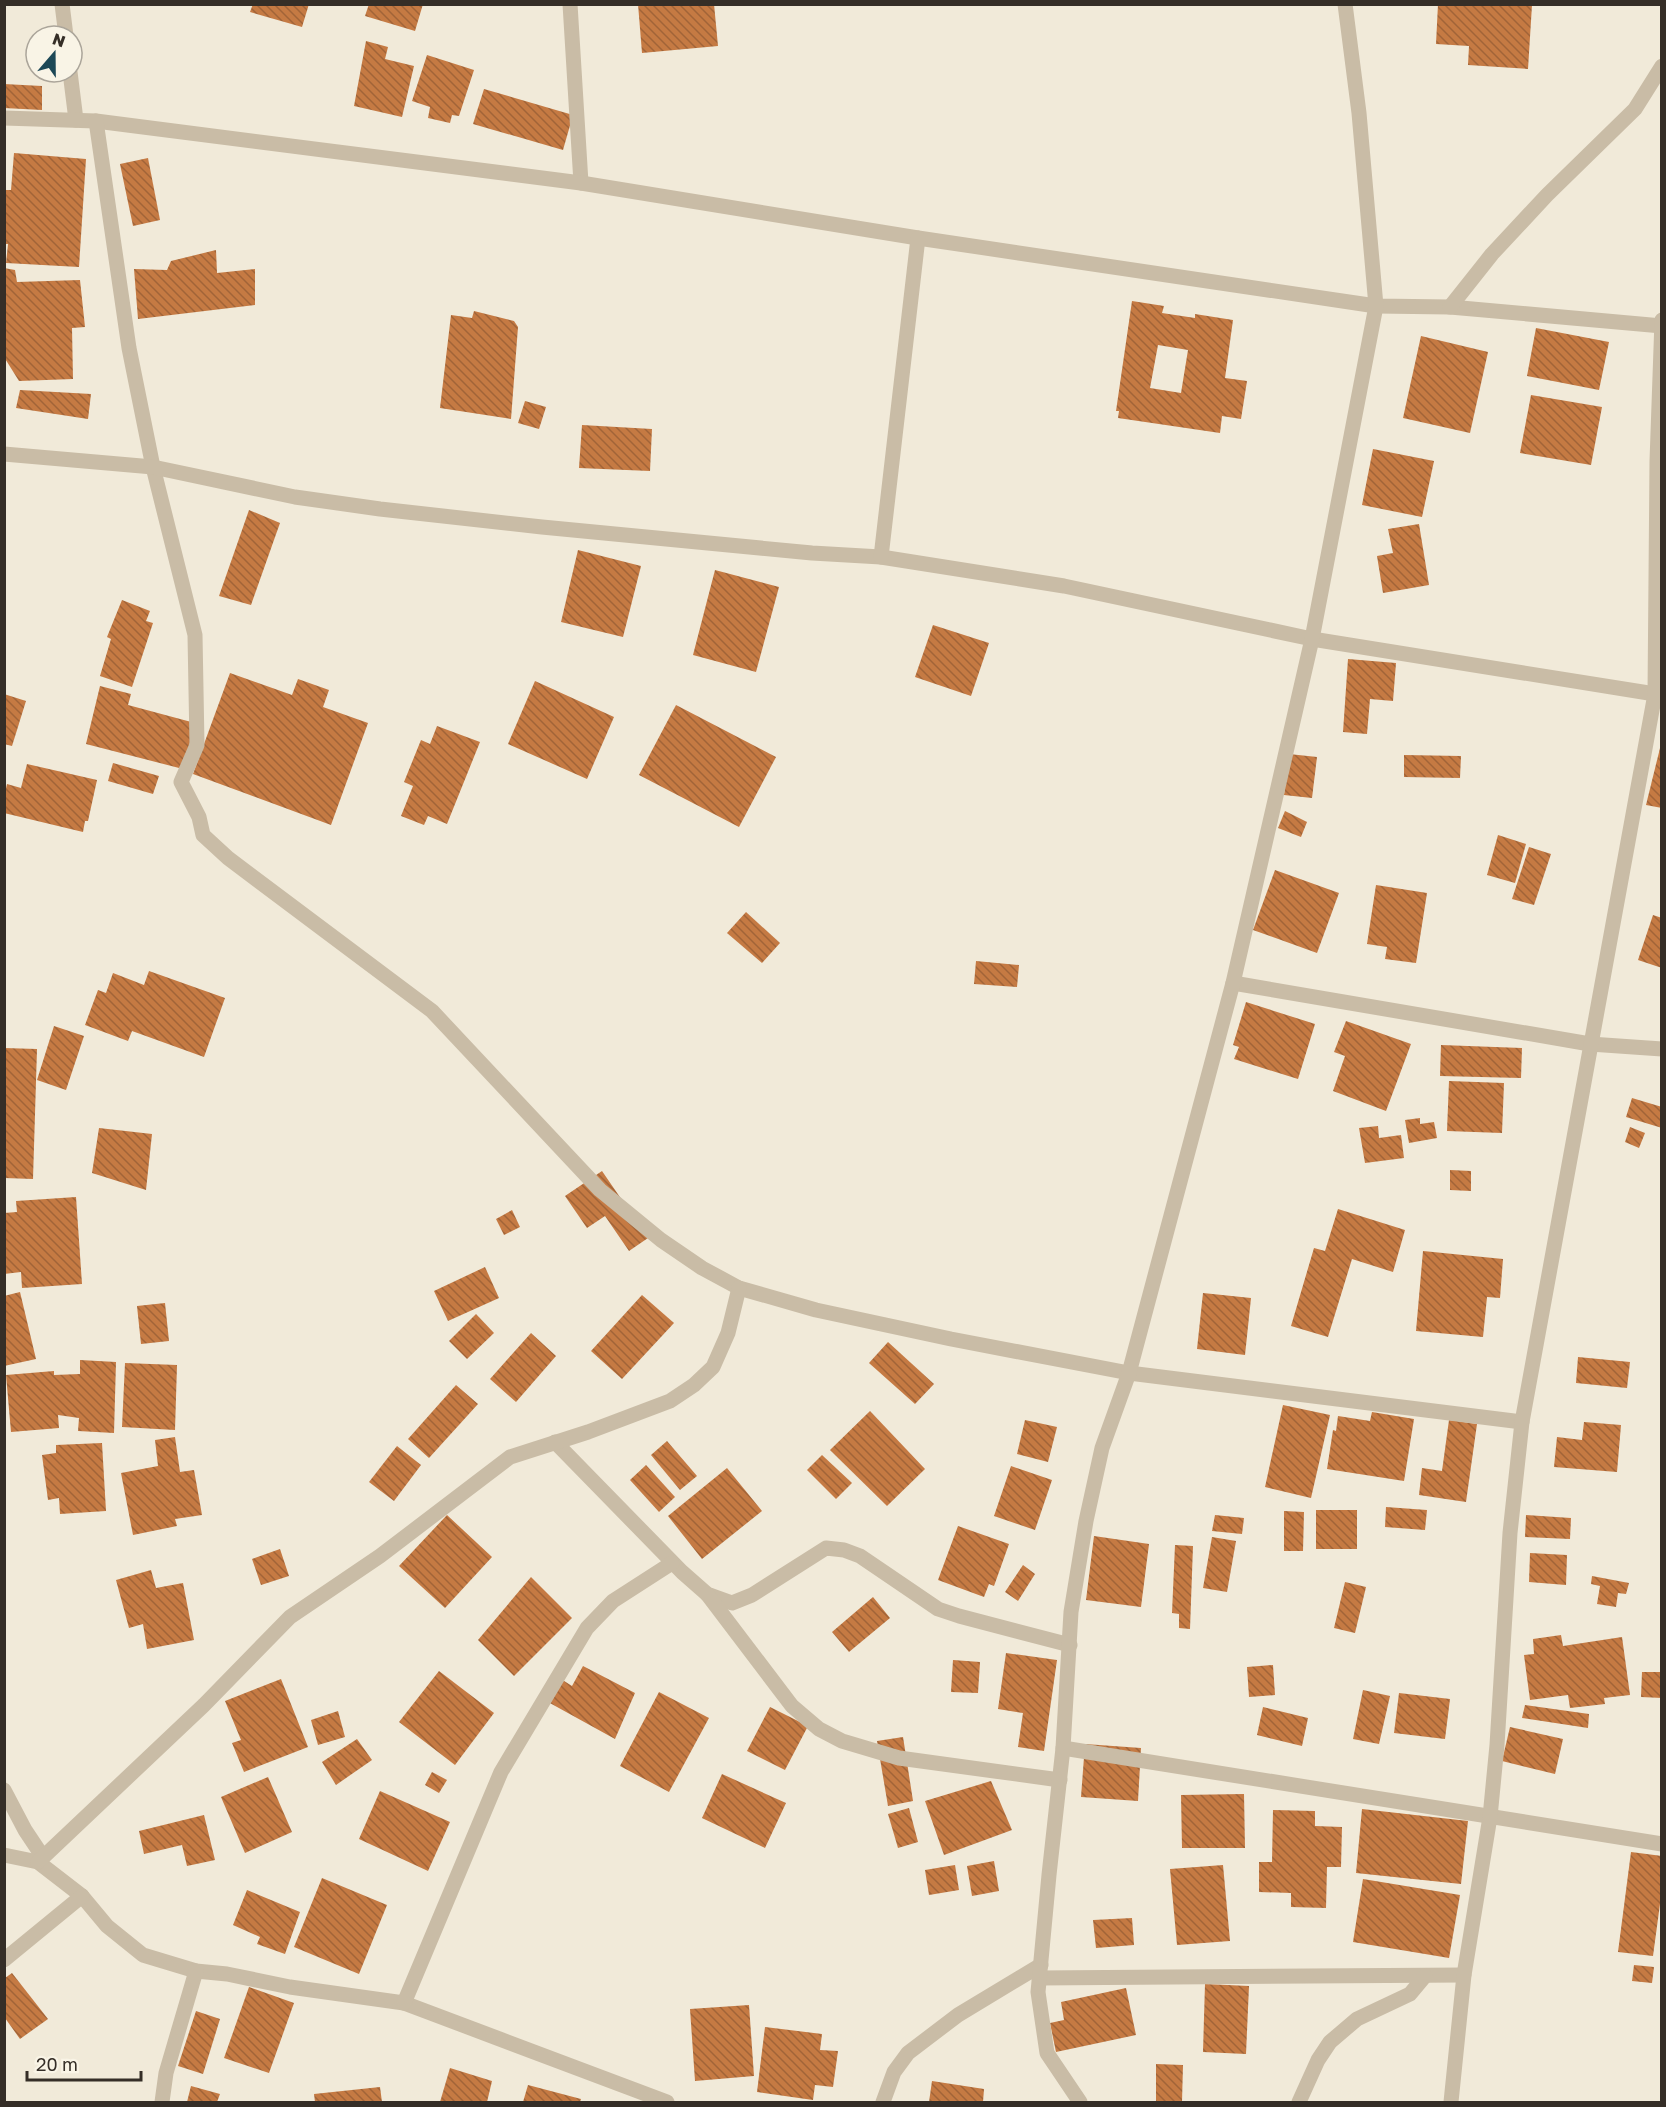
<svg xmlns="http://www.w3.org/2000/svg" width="1666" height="2107" font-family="'Golos Text',sans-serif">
<defs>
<pattern id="building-back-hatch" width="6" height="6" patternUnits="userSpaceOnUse" patternTransform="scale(1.5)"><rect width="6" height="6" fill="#c57a43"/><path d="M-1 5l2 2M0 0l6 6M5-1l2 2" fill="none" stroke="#a16438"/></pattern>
</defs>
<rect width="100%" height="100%" fill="#f1ead9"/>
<!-- building -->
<g fill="url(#building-back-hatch)" fill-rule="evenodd">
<path d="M 253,4 L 309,4 L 302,27 L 250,12 Z"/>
<path d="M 369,4 L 423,4 L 415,31 L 365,16 Z"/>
<path d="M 638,4 L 714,4 L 718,46 L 642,53 Z"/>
<path d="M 1438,4 L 1532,5 L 1528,69 L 1468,65 L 1469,46 L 1436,44 Z"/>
<path d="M 366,41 L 388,47 L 385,59 L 414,66 L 402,117 L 354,106 Z"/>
<path d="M 427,55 L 474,70 L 459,116 L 452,115 L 450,123 L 428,118 L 430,107 L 412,101 Z"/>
<path d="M 4,84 L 42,86 L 42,110 L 4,108 Z"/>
<path d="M 484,89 L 573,115 L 563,150 L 473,124 Z"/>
<path d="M 14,153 L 86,159 L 79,267 L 6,263 L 8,244 L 4,244 L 4,190 L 11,190 Z"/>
<path d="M 148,158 L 160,220 L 133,226 L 120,164 Z"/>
<path d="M 216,250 L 217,273 L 255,269 L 255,305 L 138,319 L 134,269 L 167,270 L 171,261 Z"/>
<path d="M 4,268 L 15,270 L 17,282 L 80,280 L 85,327 L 72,328 L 73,379 L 19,381 L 4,357 Z"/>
<path d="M 1132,301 L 1164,306 L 1162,313 L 1195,318 L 1195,314 L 1233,320 L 1225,378 L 1247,381 L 1241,419 L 1222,416 L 1220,433 L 1118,418 L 1119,411 L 1116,411 ZM 1158,345 L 1188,350 L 1181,393 L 1150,388 Z"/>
<path d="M 474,311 L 514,321 L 518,327 L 511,419 L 440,408 L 451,315 L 472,318 Z"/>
<path d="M 1536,328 L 1609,342 L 1599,390 L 1527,376 Z"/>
<path d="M 1421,336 L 1488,352 L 1470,433 L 1403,418 Z"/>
<path d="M 20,390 L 91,394 L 88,419 L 16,408 Z"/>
<path d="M 1531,395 L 1602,407 L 1591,465 L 1520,453 Z"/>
<path d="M 525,401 L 546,407 L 539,429 L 518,423 Z"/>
<path d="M 582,425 L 652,429 L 650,471 L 579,468 Z"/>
<path d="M 1373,449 L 1434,461 L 1422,517 L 1362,505 Z"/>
<path d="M 249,510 L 280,523 L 251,605 L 219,596 Z"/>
<path d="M 1419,524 L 1429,585 L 1383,593 L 1377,556 L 1393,553 L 1388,529 Z"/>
<path d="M 578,550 L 641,566 L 623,637 L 561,622 Z"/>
<path d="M 715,570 L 779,587 L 756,672 L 693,655 Z"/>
<path d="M 122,600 L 150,611 L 146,621 L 153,623 L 132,687 L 100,676 L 111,639 L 107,637 Z"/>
<path d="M 933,625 L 989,643 L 971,696 L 915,677 Z"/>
<path d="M 1348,659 L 1396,663 L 1393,701 L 1370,699 L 1367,734 L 1343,732 Z"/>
<path d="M 230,673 L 292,695 L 298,679 L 329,690 L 323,707 L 368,723 L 331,825 L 193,774 Z"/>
<path d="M 535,681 L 614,717 L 587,779 L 508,744 Z"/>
<path d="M 100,686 L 131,694 L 128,705 L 195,723 L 183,769 L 86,744 Z"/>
<path d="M 4,694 L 26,701 L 12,746 L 4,744 Z"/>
<path d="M 676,705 L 776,757 L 739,827 L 639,775 Z"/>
<path d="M 437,726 L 480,742 L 447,824 L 428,816 L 424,825 L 401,816 L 413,786 L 404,782 L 421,740 L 430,744 Z"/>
<path d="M 1661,744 L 1662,744 L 1662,808 L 1646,805 Z"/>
<path d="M 1289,754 L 1317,757 L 1312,798 L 1284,795 Z"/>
<path d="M 1404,755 L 1461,756 L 1460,778 L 1404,777 Z"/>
<path d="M 113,763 L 159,776 L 153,794 L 108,781 Z"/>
<path d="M 27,764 L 97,780 L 88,821 L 85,821 L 83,832 L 4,813 L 4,797 L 7,784 L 21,788 Z"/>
<path d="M 1285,811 L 1307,822 L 1301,837 L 1278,828 Z"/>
<path d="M 1498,835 L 1526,844 L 1515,883 L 1487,875 Z"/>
<path d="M 1529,847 L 1551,854 L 1534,905 L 1512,899 Z"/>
<path d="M 1275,870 L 1339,893 L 1317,953 L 1253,930 Z"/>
<path d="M 1376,885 L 1427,893 L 1416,963 L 1385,959 L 1387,947 L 1367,944 Z"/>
<path d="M 746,912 L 780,943 L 762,963 L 727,933 Z"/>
<path d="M 1653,915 L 1662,918 L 1662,968 L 1638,960 Z"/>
<path d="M 976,961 L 1019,965 L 1017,987 L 974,984 Z"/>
<path d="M 149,971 L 225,998 L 204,1057 L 132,1031 L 128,1041 L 85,1025 L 98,990 L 106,993 L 113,973 L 144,985 Z"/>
<path d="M 1246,1002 L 1315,1024 L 1298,1079 L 1234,1059 L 1239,1047 L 1233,1045 Z"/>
<path d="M 1346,1021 L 1411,1044 L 1386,1111 L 1333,1091 L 1345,1056 L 1334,1052 Z"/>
<path d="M 54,1026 L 84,1036 L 66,1090 L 37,1080 Z"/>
<path d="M 1441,1045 L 1522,1048 L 1521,1078 L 1440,1076 Z"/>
<path d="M 4,1048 L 37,1049 L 33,1179 L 4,1178 Z"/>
<path d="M 1449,1081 L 1504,1083 L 1502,1133 L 1447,1131 Z"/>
<path d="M 1632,1098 L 1662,1107 L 1662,1128 L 1626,1117 Z"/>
<path d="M 1420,1118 L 1420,1124 L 1434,1122 L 1437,1138 L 1409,1143 L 1405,1120 Z"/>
<path d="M 1378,1126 L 1379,1138 L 1401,1135 L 1404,1158 L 1365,1163 L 1359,1128 Z"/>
<path d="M 1630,1127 L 1645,1133 L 1639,1148 L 1625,1142 Z"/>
<path d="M 99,1128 L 152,1134 L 146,1190 L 92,1173 Z"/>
<path d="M 1450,1170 L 1471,1171 L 1471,1191 L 1450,1190 Z"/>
<path d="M 602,1171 L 648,1238 L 629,1251 L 605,1216 L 587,1228 L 565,1196 Z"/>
<path d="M 76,1197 L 82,1284 L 22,1288 L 21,1272 L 4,1274 L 4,1213 L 17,1212 L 16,1201 Z"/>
<path d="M 1338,1209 L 1405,1230 L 1393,1272 L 1352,1259 L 1328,1337 L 1291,1326 L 1314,1248 L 1325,1251 Z"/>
<path d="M 512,1210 L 520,1227 L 504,1235 L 496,1219 Z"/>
<path d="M 1423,1251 L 1503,1259 L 1500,1298 L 1487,1297 L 1483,1337 L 1416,1331 Z"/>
<path d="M 485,1267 L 499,1298 L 448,1321 L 434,1291 Z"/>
<path d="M 20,1292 L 36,1359 L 4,1366 L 4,1296 Z"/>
<path d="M 1203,1293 L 1251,1298 L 1245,1355 L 1197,1349 Z"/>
<path d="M 642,1295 L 674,1323 L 622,1379 L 591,1351 Z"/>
<path d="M 165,1303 L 169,1341 L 141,1344 L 137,1306 Z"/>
<path d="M 476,1314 L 494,1333 L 467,1359 L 449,1341 Z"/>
<path d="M 531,1333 L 556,1356 L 516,1402 L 490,1379 Z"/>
<path d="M 888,1342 L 934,1384 L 915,1404 L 869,1363 Z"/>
<path d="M 1578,1357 L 1630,1362 L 1627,1388 L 1576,1383 Z"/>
<path d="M 80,1360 L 116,1362 L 114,1433 L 78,1431 L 79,1418 L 58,1415 L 59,1428 L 11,1432 L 6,1375 L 54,1371 L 54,1375 L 80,1374 Z"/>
<path d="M 125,1363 L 177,1365 L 175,1430 L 122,1427 Z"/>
<path d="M 456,1385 L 478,1404 L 429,1458 L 408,1439 Z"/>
<path d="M 1283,1405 L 1330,1415 L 1311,1498 L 1265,1487 Z"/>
<path d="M 870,1411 L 925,1469 L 887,1506 L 830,1450 Z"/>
<path d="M 1372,1412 L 1414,1419 L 1404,1481 L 1327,1469 L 1333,1430 L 1336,1431 L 1338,1416 L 1370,1421 Z"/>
<path d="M 1025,1420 L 1057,1427 L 1048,1462 L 1017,1454 Z"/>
<path d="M 1449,1420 L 1477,1424 L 1466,1502 L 1419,1495 L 1422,1468 L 1442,1471 Z"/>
<path d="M 1584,1422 L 1621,1425 L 1617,1472 L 1554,1467 L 1557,1437 L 1582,1440 Z"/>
<path d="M 175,1437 L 180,1472 L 194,1470 L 202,1515 L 175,1519 L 177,1526 L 133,1535 L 121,1473 L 158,1466 L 155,1440 Z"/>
<path d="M 667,1441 L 697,1476 L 680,1490 L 651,1455 Z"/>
<path d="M 102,1443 L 106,1511 L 60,1514 L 59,1498 L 48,1500 L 42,1455 L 56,1453 L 56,1445 Z"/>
<path d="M 397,1446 L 421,1465 L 394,1501 L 369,1482 Z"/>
<path d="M 822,1455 L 852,1483 L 836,1499 L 807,1470 Z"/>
<path d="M 646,1465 L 675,1497 L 659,1512 L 630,1480 Z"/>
<path d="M 1011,1466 L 1052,1480 L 1035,1530 L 994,1516 Z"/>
<path d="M 727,1468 L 762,1511 L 702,1559 L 668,1516 Z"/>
<path d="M 1386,1507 L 1427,1510 L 1425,1530 L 1385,1527 Z"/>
<rect x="1316" y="1510" width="41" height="39"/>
<path d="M 1284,1511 L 1304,1512 L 1303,1551 L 1284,1551 Z"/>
<path d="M 447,1515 L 492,1557 L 445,1608 L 399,1566 Z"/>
<path d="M 1215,1515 L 1244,1518 L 1242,1534 L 1212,1531 Z"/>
<path d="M 1526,1515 L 1571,1518 L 1570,1539 L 1525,1537 Z"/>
<path d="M 958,1526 L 1009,1544 L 994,1586 L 989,1584 L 984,1597 L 938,1580 Z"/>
<path d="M 1094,1536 L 1149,1544 L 1141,1607 L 1086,1600 Z"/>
<path d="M 1212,1537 L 1236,1541 L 1227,1592 L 1203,1588 Z"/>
<path d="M 1175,1545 L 1193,1546 L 1190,1629 L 1179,1628 L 1179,1614 L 1172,1613 Z"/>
<path d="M 280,1549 L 289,1576 L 261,1585 L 252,1559 Z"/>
<path d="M 1530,1553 L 1567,1555 L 1566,1585 L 1529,1582 Z"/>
<path d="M 1023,1565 L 1035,1574 L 1018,1601 L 1005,1592 Z"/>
<path d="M 151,1570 L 156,1588 L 183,1583 L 194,1640 L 147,1649 L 143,1624 L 129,1628 L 116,1580 Z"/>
<path d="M 1592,1576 L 1629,1583 L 1626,1594 L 1618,1593 L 1616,1607 L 1597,1604 L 1600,1586 L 1591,1584 Z"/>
<path d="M 531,1577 L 572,1618 L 514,1676 L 478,1640 Z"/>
<path d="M 1345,1582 L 1366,1587 L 1355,1633 L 1334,1628 Z"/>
<path d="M 873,1597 L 890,1618 L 849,1652 L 832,1632 Z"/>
<path d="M 1561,1635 L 1563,1646 L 1622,1637 L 1630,1695 L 1604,1698 L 1605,1704 L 1570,1708 L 1568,1695 L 1530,1700 L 1524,1655 L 1534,1654 L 1533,1639 Z"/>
<path d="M 1006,1653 L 1057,1660 L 1044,1751 L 1018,1747 L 1023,1713 L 998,1709 Z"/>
<path d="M 953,1660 L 980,1662 L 978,1693 L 951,1692 Z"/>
<path d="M 1273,1665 L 1275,1695 L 1249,1697 L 1247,1667 Z"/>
<path d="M 583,1666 L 635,1693 L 615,1739 L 548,1702 L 561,1679 L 572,1686 Z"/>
<path d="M 439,1671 L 494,1713 L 455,1765 L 399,1722 Z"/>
<path d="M 1642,1672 L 1662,1672 L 1662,1698 L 1641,1697 Z"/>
<path d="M 281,1679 L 308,1747 L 244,1772 L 232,1743 L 241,1740 L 225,1701 Z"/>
<path d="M 1363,1690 L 1390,1696 L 1379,1744 L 1353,1739 Z"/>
<path d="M 659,1692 L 709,1718 L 669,1792 L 620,1766 Z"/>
<path d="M 1399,1693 L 1450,1699 L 1445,1739 L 1394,1733 Z"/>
<path d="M 1525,1705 L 1589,1714 L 1588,1728 L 1522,1718 Z"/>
<path d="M 770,1707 L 808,1726 L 785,1770 L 747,1751 Z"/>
<path d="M 1263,1707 L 1308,1718 L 1302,1746 L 1257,1735 Z"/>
<path d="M 338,1711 L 345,1737 L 318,1745 L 311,1720 Z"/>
<path d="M 1510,1727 L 1563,1739 L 1555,1774 L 1502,1761 Z"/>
<path d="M 903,1737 L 913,1801 L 888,1806 L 877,1741 Z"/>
<path d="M 357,1739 L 372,1760 L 336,1785 L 322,1762 Z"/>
<path d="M 1085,1744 L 1141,1748 L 1138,1801 L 1081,1797 Z"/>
<path d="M 432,1772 L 447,1780 L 439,1793 L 425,1785 Z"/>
<path d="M 722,1774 L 786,1803 L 765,1848 L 702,1818 Z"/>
<path d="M 268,1777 L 292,1832 L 245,1853 L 221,1797 Z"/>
<path d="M 991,1781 L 1012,1830 L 944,1855 L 925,1801 Z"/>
<path d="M 380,1791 L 450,1822 L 428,1871 L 359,1839 Z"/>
<path d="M 1244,1794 L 1245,1848 L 1182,1848 L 1181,1795 Z"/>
<path d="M 909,1808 L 918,1842 L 898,1848 L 888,1814 Z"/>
<path d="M 1362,1809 L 1468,1821 L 1461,1884 L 1356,1873 Z"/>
<path d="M 1273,1810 L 1315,1811 L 1315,1826 L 1342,1827 L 1341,1867 L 1327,1867 L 1326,1908 L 1291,1907 L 1291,1893 L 1259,1892 L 1259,1862 L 1272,1862 Z"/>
<path d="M 204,1815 L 215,1860 L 187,1866 L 182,1845 L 144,1854 L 139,1831 Z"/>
<path d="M 1631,1852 L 1662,1856 L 1662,1889 L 1653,1956 L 1618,1952 Z"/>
<path d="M 994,1861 L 999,1891 L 972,1896 L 967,1866 Z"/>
<path d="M 955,1865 L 959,1890 L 929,1895 L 925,1870 Z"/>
<path d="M 1223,1865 L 1230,1941 L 1177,1945 L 1170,1869 Z"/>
<path d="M 322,1878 L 387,1905 L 359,1974 L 294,1947 Z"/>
<path d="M 1363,1879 L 1460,1895 L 1449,1958 L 1353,1942 Z"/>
<path d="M 247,1890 L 300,1912 L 285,1954 L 257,1944 L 260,1937 L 233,1925 Z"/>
<path d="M 1132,1918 L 1134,1945 L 1096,1948 L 1093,1920 Z"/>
<path d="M 1634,1965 L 1654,1967 L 1652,1983 L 1632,1981 Z"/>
<path d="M 12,1973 L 48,2019 L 20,2039 L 5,2018 L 5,1978 Z"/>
<path d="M 1205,1984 L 1249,1986 L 1246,2054 L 1203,2052 Z"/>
<path d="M 249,1987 L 294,2003 L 269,2073 L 224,2058 Z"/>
<path d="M 1126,1988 L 1136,2035 L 1056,2052 L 1050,2023 L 1064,2020 L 1061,2002 Z"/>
<path d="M 749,2005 L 754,2076 L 695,2081 L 690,2009 Z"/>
<path d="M 196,2011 L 220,2019 L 203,2074 L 178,2066 Z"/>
<path d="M 765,2027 L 822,2034 L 820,2050 L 838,2051 L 833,2087 L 815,2085 L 813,2100 L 757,2092 Z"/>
<path d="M 1156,2064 L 1183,2065 L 1182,2102 L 1156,2102 Z"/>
<path d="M 450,2068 L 492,2081 L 487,2102 L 440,2102 Z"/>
<path d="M 932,2081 L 984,2089 L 983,2102 L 929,2102 Z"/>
<path d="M 528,2085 L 581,2099 L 580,2102 L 523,2102 Z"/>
<path d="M 191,2086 L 220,2094 L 217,2102 L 187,2102 Z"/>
<path d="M 380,2087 L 382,2102 L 315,2102 L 314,2094 Z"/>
</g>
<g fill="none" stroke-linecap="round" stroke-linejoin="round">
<!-- street -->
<g stroke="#c9bca6" stroke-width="15">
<path d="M 62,4 L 66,36"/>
<path d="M 570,4 L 581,183"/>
<path d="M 70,72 L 76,120"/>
<path d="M 4,118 L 96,121 L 581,183 L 918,238 L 1376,306 L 1450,307 L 1662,326"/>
<path d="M 96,121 L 129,348 L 153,467 L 195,635 L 197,745 L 181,782 L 199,817 L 203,835 L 228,858 L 432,1011 L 600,1190 L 661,1240 L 702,1268 L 739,1288 L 816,1310 L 951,1339 L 1129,1373 L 1522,1422"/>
<path d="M 1450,307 L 1492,254 L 1547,195 L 1635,109 L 1662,66"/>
<path d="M 4,454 L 153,467 L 295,497 L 380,509 L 542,527 L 812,553 L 881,557 L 1064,586 L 1312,639 L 1655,694"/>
<path d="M 881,557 L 918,238"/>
<path d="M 1233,983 L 1590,1044 L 1662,1049"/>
<path d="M 555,1442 L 682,1572 L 707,1594 L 732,1603 L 752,1595 L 826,1548 L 844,1550 L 860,1556 L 938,1609 L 959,1616 L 1070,1645"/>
<path d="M 707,1594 L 792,1706 L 819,1729 L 842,1741 L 899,1758 L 1060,1780"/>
<path d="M 1063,1748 L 1662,1844"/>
<path d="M 4,1790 L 25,1830 L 43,1857"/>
<path d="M 4,1855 L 38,1862 L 82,1896 L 107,1926 L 143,1955 L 196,1971 L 227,1974 L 290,1987 L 404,2003 L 667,2102"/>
<path d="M 38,1862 L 204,1705 L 290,1617 L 380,1556 L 510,1457 L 588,1432 L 670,1401 L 694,1385 L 713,1367 L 728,1333 L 739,1288"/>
<path d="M 4,1960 L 82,1896"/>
<path d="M 1039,1978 L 1464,1975"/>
<path d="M 404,2003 L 501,1772 L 587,1628 L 613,1601 L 672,1563"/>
<path d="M 162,2102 L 166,2073 L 196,1971"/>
<path d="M 883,2102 L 894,2072 L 908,2053 L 958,2015 L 1041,1965"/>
<path d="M 1080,2102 L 1047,2053 L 1038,1992 L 1049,1875 L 1063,1748 L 1071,1612 L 1086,1521 L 1102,1448 L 1129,1373 L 1233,983 L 1312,639 L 1376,306 L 1359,113 L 1345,4"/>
<path d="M 1299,2102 L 1318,2060 L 1330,2042 L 1357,2019 L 1410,1994 L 1425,1976"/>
<path d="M 1451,2102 L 1464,1975 L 1490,1817 L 1497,1745 L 1510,1533 L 1522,1422 L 1655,694 L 1657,461 L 1662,320"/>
</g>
</g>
<!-- border -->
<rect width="1666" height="2107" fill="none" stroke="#352e27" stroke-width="12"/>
<!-- north arrow -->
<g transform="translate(54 54) rotate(20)"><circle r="28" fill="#f9f4e6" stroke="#aba59a" stroke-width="1.5"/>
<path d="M0-4.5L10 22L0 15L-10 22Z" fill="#1d4856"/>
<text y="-9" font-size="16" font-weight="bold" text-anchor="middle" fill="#352e27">N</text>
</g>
<!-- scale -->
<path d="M27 2071v9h114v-9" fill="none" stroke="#352e27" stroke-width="3"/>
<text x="36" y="2071" font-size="18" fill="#352e27" stroke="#f9f4e6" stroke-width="4.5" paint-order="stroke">20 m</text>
</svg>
